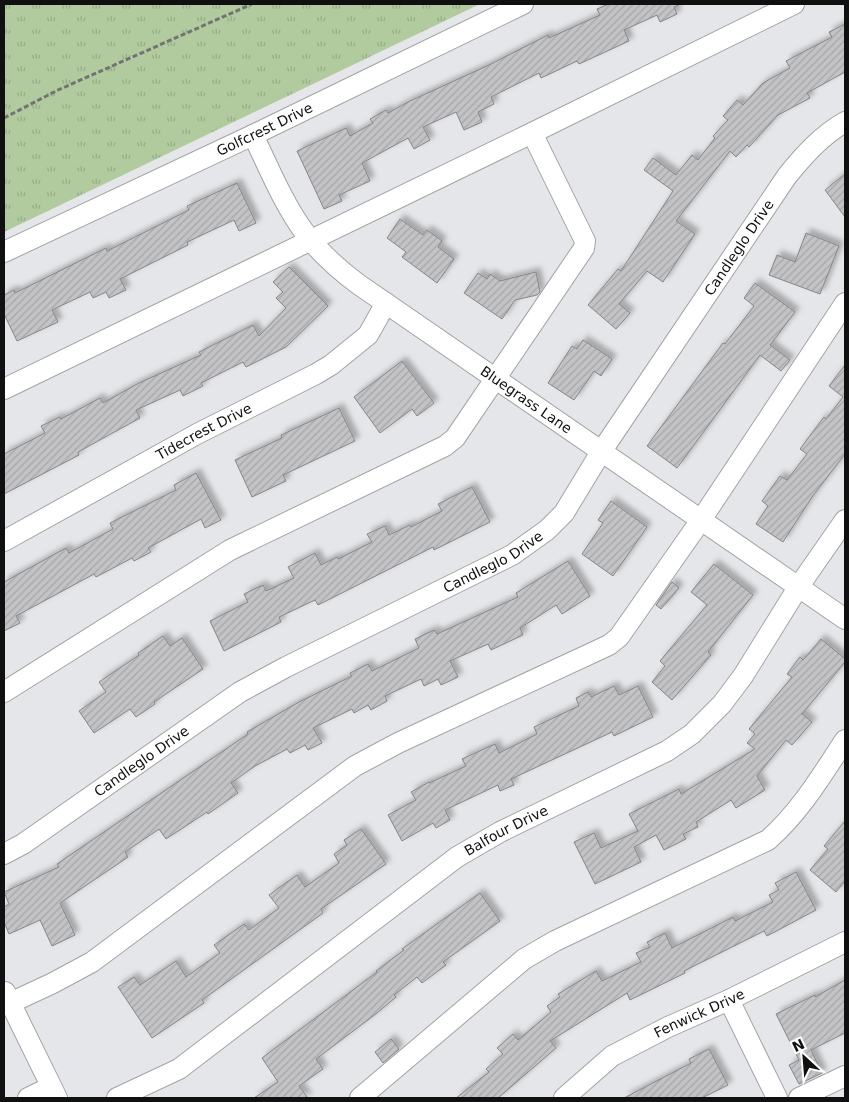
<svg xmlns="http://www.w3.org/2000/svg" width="849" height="1102" font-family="'DejaVu Sans',sans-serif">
<defs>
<pattern id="grass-tufts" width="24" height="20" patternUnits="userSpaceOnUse" patternTransform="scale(1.25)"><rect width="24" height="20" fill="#b1cb9e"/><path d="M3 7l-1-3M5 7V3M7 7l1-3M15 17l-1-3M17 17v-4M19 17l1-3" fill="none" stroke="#97ad87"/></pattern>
<pattern id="building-hatch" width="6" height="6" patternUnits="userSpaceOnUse" patternTransform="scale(1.25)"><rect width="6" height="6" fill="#c3c2c5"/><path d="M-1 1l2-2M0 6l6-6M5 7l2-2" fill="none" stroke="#a6a6a8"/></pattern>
<filter id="shadow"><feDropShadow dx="4.5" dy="-4.5" stdDeviation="2.5" flood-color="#0004"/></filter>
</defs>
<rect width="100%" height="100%" fill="#e5e6e9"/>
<!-- grass -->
<path fill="url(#grass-tufts)" d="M 4,4 L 480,4 L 4,232 Z"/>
<!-- building -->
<g fill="url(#building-hatch)" stroke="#868588" filter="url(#shadow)">
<path d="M 609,4 L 681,4 L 674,7 L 677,14 L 660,22 L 657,15 L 624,30 L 629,41 L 579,64 L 577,61 L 541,78 L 539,73 L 491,97 L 494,104 L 478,112 L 482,122 L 464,130 L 456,112 L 423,127 L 430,140 L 414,149 L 408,138 L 362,163 L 370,181 L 339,195 L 342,201 L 324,209 L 297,151 L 346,128 L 350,136 L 373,123 L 370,119 L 386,110 L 388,113 L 410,101 L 489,65 L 548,35 L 549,38 L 600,15 L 597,9 Z"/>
<path d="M 845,24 L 845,72 L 807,93 L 810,98 L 778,115 L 749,147 L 747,145 L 736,157 L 730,151 L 676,221 L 695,234 L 663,282 L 647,271 L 619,304 L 630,313 L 616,329 L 588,305 L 618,269 L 621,271 L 673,191 L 644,170 L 653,158 L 676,175 L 692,155 L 698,160 L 715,138 L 713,136 L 728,120 L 723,116 L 737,100 L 743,105 L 763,83 L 790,68 L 786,61 L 832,37 L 829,32 Z"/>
<path d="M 845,174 L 845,217 L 825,190 Z"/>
<path d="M 237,183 L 256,223 L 239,231 L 234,220 L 187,242 L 188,245 L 120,279 L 126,290 L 109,298 L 106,292 L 93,298 L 90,292 L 52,310 L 58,322 L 17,341 L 4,314 L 4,295 L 14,290 L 15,293 L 106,248 L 107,251 L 189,210 L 187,206 Z"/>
<path d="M 400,219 L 423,235 L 427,230 L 442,241 L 438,247 L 454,259 L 437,283 L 402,257 L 406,252 L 387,238 Z"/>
<path d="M 806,233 L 839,246 L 820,294 L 769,275 L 777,255 L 795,262 Z"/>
<path d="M 289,267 L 328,306 L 286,347 L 246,367 L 243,362 L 201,383 L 203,386 L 183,396 L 180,390 L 136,410 L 140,418 L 78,452 L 79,455 L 4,494 L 4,454 L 45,433 L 41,426 L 60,417 L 61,419 L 100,398 L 103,403 L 139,383 L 201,355 L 199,352 L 253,325 L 259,336 L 286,308 L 276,298 L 283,292 L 273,282 Z"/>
<path d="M 536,272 L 540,292 L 537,295 L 515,300 L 502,319 L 464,293 L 478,273 L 487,279 L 490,274 L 500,281 Z"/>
<path d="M 755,283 L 795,312 L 770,345 L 790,360 L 781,371 L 760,355 L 677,468 L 647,446 L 723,343 L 725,344 L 754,306 L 744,298 Z"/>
<path d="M 583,340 L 612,359 L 601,376 L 594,371 L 574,400 L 548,383 L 572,346 L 577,349 Z"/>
<path d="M 402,361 L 434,403 L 417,416 L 412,409 L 380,433 L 354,397 Z"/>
<path d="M 845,365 L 845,454 L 812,497 L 783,542 L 756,524 L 768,506 L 762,501 L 780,476 L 787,480 L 807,454 L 800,449 L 824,417 L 826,419 L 843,397 L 829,386 Z"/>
<path d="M 339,408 L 355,441 L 283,475 L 286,481 L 252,497 L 235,460 L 282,438 L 281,435 Z"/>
<path d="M 196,473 L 221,520 L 205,528 L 201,519 L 148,548 L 151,552 L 134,561 L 132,558 L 96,577 L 94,574 L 16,616 L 20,623 L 4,631 L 4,582 L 66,548 L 69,553 L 113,529 L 110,523 L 176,490 L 174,485 Z"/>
<path d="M 472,487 L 490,522 L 434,550 L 433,547 L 318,605 L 315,600 L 279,617 L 281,622 L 224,651 L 210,621 L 248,602 L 244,594 L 263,585 L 266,591 L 294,578 L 288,567 L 315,553 L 321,565 L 337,557 L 338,559 L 372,542 L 367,534 L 385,526 L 389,535 L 410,525 L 411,527 L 442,511 L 438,504 Z"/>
<path d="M 611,501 L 647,527 L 613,576 L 582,554 L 603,523 L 598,520 Z"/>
<path d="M 568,561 L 590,596 L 562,614 L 556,605 L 520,628 L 523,635 L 491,650 L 488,644 L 450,661 L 458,677 L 441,685 L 438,679 L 424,686 L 421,679 L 385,696 L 387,701 L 371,710 L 368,705 L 354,713 L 352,709 L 313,728 L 322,743 L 308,750 L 305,745 L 290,753 L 287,749 L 255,766 L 231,783 L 238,793 L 208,814 L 207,812 L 166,839 L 159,829 L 125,852 L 128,857 L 60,903 L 75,935 L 52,946 L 40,920 L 9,934 L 4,922 L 4,907 L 9,904 L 4,892 L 59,867 L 57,864 L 248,734 L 247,732 L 299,702 L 352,676 L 350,673 L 368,664 L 372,671 L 419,648 L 415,639 L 434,630 L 437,634 L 518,597 L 516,593 Z"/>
<path d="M 714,564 L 753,595 L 708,652 L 711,655 L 672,700 L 652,682 L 665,666 L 660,661 L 707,605 L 691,592 Z"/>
<path d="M 672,582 L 679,588 L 661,609 L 656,605 Z"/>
<path d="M 163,636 L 170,646 L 182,638 L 203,669 L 154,702 L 155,704 L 136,717 L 130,709 L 94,733 L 79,711 L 106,692 L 99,682 L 139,655 L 138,653 Z"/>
<path d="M 821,639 L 845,659 L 845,662 L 802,714 L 812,722 L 792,745 L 786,740 L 757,776 L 765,790 L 736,808 L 731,800 L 696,822 L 698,827 L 683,834 L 686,839 L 664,850 L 656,835 L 634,847 L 641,862 L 595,884 L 574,842 L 594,833 L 601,848 L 638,831 L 629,814 L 679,789 L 681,794 L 755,749 L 747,743 L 755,734 L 749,729 L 792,677 L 787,674 L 800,657 L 803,660 Z"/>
<path d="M 614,686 L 619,695 L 638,686 L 653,717 L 614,736 L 612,732 L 511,779 L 514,785 L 500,791 L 498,785 L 445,810 L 450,820 L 436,828 L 433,823 L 402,841 L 388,815 L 416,800 L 411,792 L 429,782 L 429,783 L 466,766 L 462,759 L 495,744 L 499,753 L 537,734 L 534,727 L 579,706 L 576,698 L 588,692 L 591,697 Z"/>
<path d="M 845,821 L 845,881 L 836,892 L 810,870 L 828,849 L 824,846 Z"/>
<path d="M 361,829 L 386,864 L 321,909 L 323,913 L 202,1000 L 204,1003 L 152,1038 L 118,987 L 134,977 L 140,985 L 176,961 L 186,977 L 220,953 L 214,945 L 244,924 L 249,930 L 279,908 L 269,895 L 297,875 L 305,887 L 339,863 L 334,854 L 347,845 L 344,840 Z"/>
<path d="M 796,872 L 816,910 L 767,936 L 764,931 L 684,971 L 685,973 L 630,1000 L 627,993 L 550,1041 L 556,1048 L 498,1098 L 456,1098 L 489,1072 L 486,1069 L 503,1054 L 497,1048 L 513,1034 L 518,1040 L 551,1012 L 547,1006 L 560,997 L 558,994 L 596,971 L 602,981 L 641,962 L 636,953 L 650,947 L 647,942 L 665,933 L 672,948 L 733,917 L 735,921 L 773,902 L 769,895 L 779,890 L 775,883 Z"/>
<path d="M 480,893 L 500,921 L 443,962 L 446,965 L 422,983 L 417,977 L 394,995 L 396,997 L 377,1013 L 316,1059 L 323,1069 L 299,1086 L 308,1098 L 254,1098 L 278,1082 L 262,1058 L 377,972 L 376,971 L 404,950 L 402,949 Z"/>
<path d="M 845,980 L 845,1033 L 811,1050 L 822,1073 L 799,1084 L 789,1065 L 799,1060 L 776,1014 L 815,995 L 815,997 Z"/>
<path d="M 391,1039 L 399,1049 L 383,1063 L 375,1052 Z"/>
<path d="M 709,1049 L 728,1085 L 702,1098 L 624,1098 L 691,1063 L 689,1059 Z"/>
</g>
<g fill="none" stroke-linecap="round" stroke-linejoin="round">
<!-- minor casing -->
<g stroke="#a2a3a5" stroke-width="22">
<g id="minor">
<path id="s1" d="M 253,135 C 269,168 283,203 305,233 C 320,253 338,269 358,284 L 845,619"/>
<path id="s2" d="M 4,252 L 253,135 L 523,4"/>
<path d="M 4,389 L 532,133 L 794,4"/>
<path id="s3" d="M 4,541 L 197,434 L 316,374 L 331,365 L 368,335 L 386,303"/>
<path d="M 4,692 L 230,550 L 445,446 L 455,438 L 584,248 L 585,241 L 532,133"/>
<path id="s4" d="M 4,854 L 23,844 L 240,692 L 286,667 L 512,555 L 547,530 L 564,513 L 601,452 L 787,176 C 804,155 822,135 845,122"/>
<path d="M 5,992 L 57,1098"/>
<path d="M 729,1000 L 777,1098"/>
<path d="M 10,1003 L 53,983 L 92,962 L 355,766 L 398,743 L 609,645 L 619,637 L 701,520 L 845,303"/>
<path d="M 28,1098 L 51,1087"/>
<path id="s5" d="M 117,1098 L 179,1069 L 457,857 L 500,832 L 667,751 L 692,734 L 722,704 L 743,676 L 799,586 L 845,520"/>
<path d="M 360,1098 L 524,959 L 555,941 L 768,840 C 800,812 822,775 845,740"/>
<path id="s6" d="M 564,1098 L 612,1056 L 668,1027 L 729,1000 L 845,942"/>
<path d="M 799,1098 L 845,1076"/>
</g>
</g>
<!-- path -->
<path stroke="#737375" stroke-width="3" stroke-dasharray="5 2.5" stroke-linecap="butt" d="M 4,118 L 58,90 L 252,4"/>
<!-- minor -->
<use href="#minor" stroke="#fff" stroke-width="20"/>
</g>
<g text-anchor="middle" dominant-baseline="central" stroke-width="4.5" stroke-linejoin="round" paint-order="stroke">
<!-- street labels -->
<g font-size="14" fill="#101011" stroke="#fff">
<text stroke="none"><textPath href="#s2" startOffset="288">Golfcrest Drive</textPath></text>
<text stroke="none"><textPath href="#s4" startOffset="976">Candleglo Drive</textPath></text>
<text stroke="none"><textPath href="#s1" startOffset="389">Bluegrass Lane</textPath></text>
<text stroke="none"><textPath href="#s3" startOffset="228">Tidecrest Drive</textPath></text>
<text stroke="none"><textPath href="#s4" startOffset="571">Candleglo Drive</textPath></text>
<text stroke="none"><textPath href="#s4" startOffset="166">Candleglo Drive</textPath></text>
<text stroke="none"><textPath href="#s5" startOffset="474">Balfour Drive</textPath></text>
<text stroke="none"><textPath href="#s6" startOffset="161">Fenwick Drive</textPath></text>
</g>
</g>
<!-- border -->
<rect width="849" height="1102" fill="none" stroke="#101011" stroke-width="10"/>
<!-- north arrow -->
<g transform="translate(804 1057) rotate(334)" stroke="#ffffff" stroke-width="4" paint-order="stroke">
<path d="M0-4L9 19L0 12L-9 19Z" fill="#101011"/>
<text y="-8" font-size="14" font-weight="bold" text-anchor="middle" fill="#101011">N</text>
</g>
</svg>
